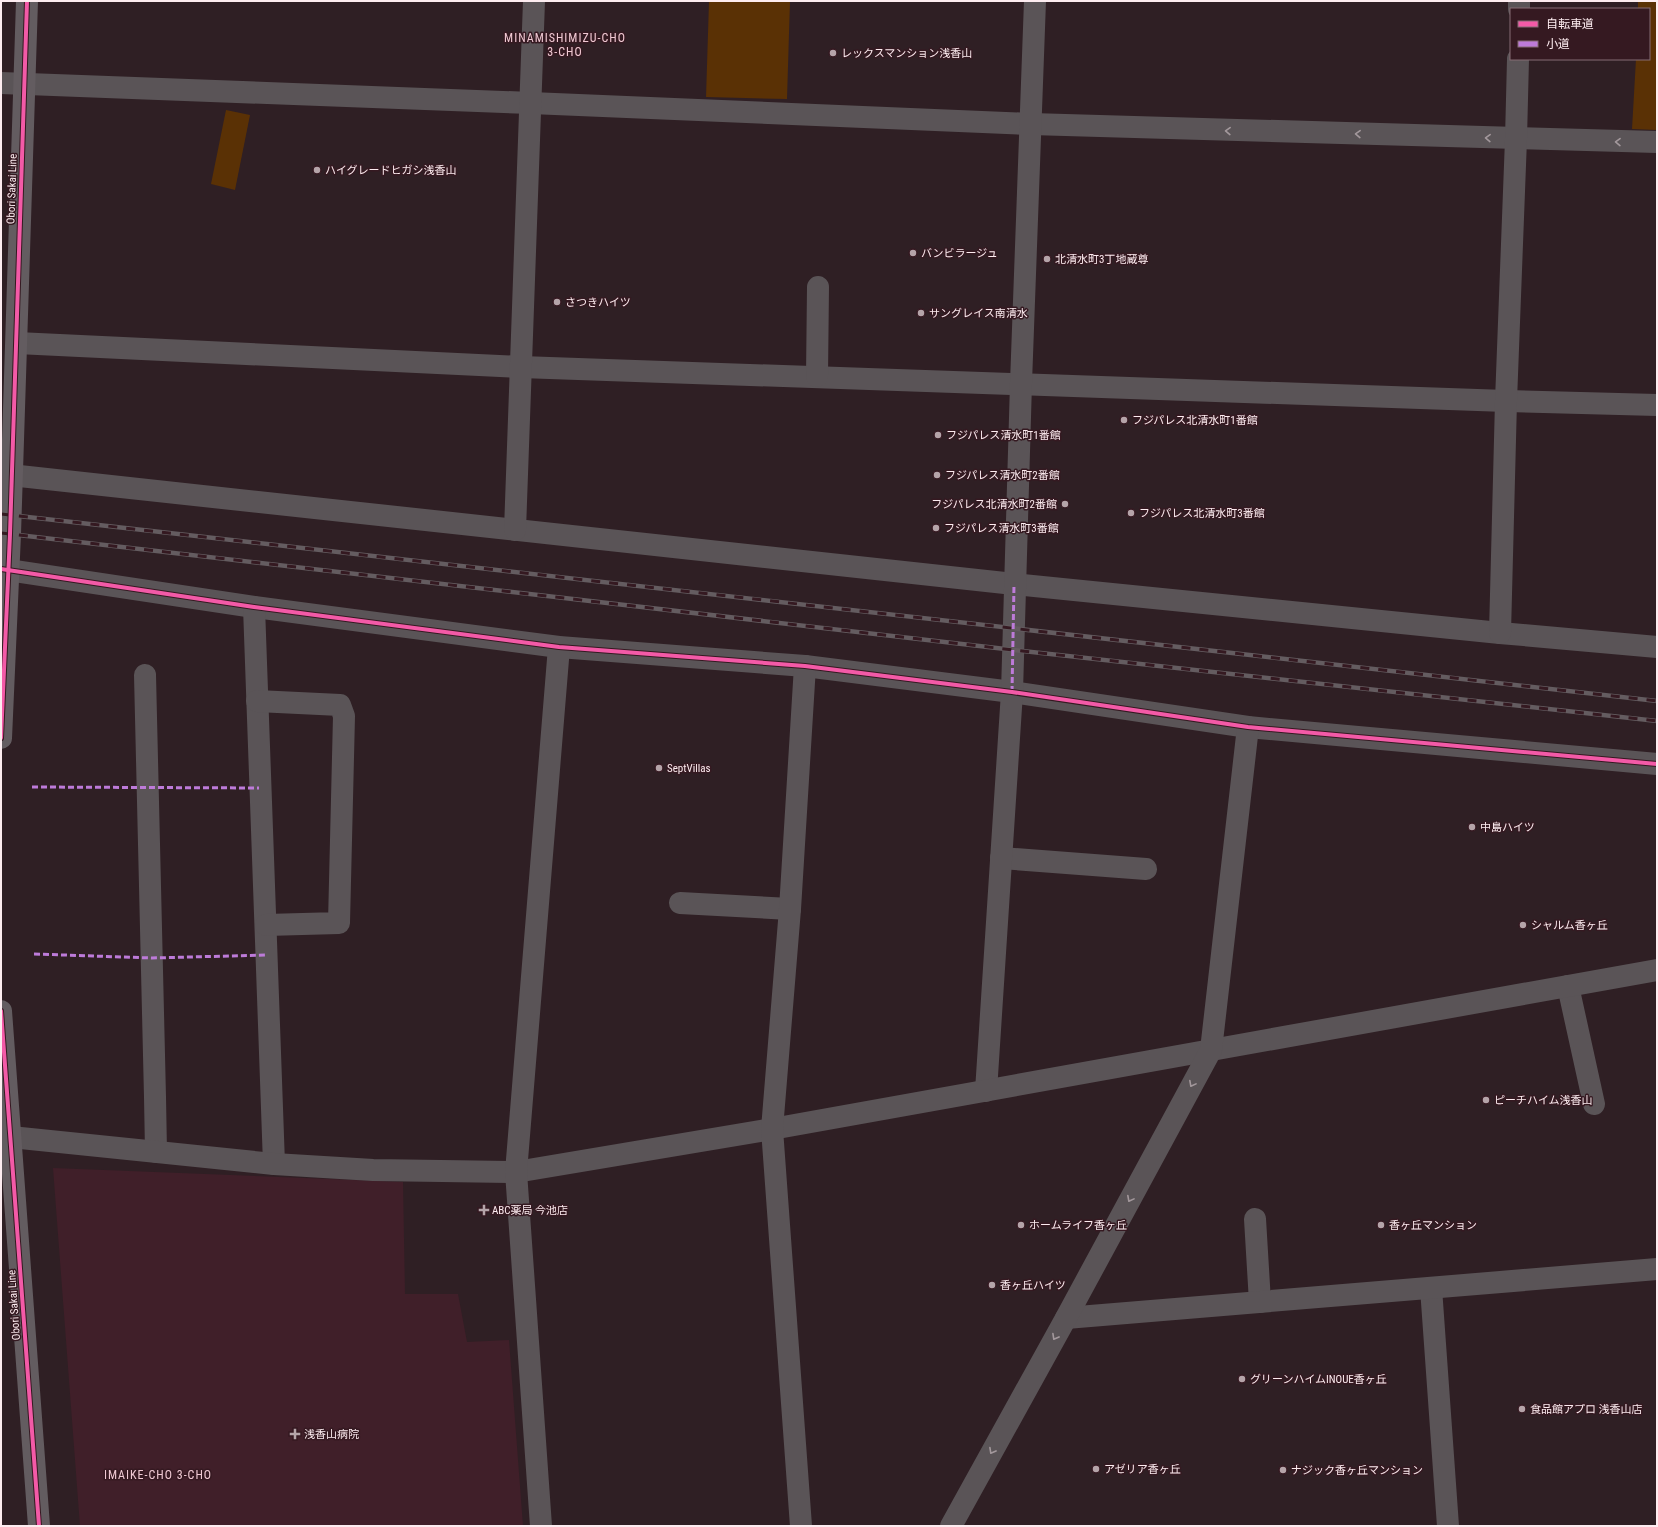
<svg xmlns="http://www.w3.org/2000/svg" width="1658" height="1527" font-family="'Roboto Condensed','Noto Sans JP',sans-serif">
<rect width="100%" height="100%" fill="#2f1f24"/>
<!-- built -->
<path fill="#401f29" d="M 53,1168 L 403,1182 L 405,1294 L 458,1294 L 467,1342 L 509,1340 L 523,1526 L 80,1526 Z"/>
<!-- green -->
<g fill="#5a3105">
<path d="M 709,1 L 790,1 L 787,99 L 706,97 Z"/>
<path d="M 1638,1 L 1657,1 L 1657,130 L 1632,129 L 1636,59 L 1649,59 L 1649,9 L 1638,9 Z"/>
<path d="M 226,110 L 250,115 L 235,190 L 211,184 Z"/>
</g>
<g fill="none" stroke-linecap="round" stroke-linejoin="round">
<!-- minor -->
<g stroke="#5a5457" stroke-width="22">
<path d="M 1519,9 L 1519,1"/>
<path d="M 1,83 L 531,103 L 1031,124 L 1657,142"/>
<path d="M 17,343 L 521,367 L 1506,401 L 1657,405"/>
<path d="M 817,376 L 818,287"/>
<path d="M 1,474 L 1014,584 L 1500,633 L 1657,647"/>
<path d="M 515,530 L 534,1"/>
<path d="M 1,569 L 254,607 L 559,647 L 805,666 L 1012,692 L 1248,727 L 1657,764"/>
<path d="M 254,607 L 274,1164"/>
<path d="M 1500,633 L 1506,401 L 1516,139 L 1518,59"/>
<path d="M 145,675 L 155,1097 L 156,1152"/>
<path d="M 257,701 L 340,705 L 344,716 L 339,923 L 266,925"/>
<path d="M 1001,858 L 1146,869"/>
<path d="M 680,903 L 790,909"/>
<path d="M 1568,986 L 1594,1104"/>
<path d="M 986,1091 L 1012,692 L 1021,383 L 1035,1"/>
<path d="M 1,1136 L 274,1164 L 373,1170 L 516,1172 L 772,1129 L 1657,970"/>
<path d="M 1255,1219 L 1260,1302"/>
<path d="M 1431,1288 L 1448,1526"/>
<path d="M 1066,1318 L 1657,1269"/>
<path d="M 541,1526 L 516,1172 L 559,647"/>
<path d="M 801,1526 L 772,1129 L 790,909 L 805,666"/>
<path d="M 951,1526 L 1066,1318 L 1211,1050 L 1248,727"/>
</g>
<!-- major -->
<g stroke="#635c60" stroke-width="22">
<path d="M 1,738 L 10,534 L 27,1"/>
<path d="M 1,1011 L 39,1526"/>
</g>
<!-- rail casing -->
<g stroke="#645c60" stroke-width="4.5">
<g id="rail">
<path d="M 1,514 L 1657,701"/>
<path d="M 1,533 L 1014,650 L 1657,721"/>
</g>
</g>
<!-- rail -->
<use href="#rail" stroke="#351921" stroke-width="3" stroke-dasharray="9" stroke-linecap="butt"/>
<!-- quiet -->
<g stroke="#bd7bd9" stroke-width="3" stroke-dasharray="6 3" stroke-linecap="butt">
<path d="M 1012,692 L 1014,584"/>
<path d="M 32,787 L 259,788"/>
<path d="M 34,954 L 152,958 L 267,955"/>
</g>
<!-- cycleway casing -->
<g stroke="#351921" stroke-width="6">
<g id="cycleway">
<path d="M 1,569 L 254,607 L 559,647 L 805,666 L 1012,692 L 1248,727 L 1657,764"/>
<path d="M 1,738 L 10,534 L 27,1"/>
<path d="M 1,1011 L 39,1526"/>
</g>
</g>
<!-- cycleway -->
<use href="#cycleway" stroke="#f35aa7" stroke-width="4"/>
</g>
<!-- one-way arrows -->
<defs><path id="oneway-chevron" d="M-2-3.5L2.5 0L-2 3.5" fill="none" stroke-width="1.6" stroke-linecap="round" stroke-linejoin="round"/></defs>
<g stroke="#a3989c">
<use href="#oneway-chevron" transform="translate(1228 131) rotate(-178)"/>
<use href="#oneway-chevron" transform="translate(1358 134) rotate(-178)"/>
<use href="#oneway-chevron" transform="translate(1488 138) rotate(-178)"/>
<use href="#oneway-chevron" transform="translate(1618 142) rotate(-179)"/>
<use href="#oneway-chevron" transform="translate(1192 1084) rotate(118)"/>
<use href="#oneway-chevron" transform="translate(1130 1199) rotate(118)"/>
<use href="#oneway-chevron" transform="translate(1055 1337) rotate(119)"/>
<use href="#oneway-chevron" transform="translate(992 1451) rotate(119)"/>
</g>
<!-- markers -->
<g fill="#b5a4a9" stroke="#351921" stroke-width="1.5">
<circle cx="833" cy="53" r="4"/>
<circle cx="317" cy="170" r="4"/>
<circle cx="913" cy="253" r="4"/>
<circle cx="1047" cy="259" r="4"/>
<circle cx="557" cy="302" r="4"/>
<circle cx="921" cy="313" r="4"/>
<circle cx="1124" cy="420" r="4"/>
<circle cx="938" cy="435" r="4"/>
<circle cx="937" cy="475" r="4"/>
<circle cx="1065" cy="504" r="4"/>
<circle cx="1131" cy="513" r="4"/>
<circle cx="936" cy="528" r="4"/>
<circle cx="659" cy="768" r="4"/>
<circle cx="1472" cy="827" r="4"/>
<circle cx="1523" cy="925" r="4"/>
<circle cx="1486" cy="1100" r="4"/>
<path d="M482 1204h4v4h4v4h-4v4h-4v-4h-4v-4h4z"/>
<circle cx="1021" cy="1225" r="4"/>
<circle cx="1381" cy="1225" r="4"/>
<circle cx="992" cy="1285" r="4"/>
<circle cx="1242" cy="1379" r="4"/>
<circle cx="1522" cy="1409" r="4"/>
<path d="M293 1428h4v4h4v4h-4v4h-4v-4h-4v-4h4z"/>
<circle cx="1096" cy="1469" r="4"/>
<circle cx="1283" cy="1470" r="4"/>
</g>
<g text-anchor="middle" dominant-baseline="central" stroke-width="3" stroke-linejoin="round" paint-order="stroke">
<!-- poi labels -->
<g font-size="11" fill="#fdecf0" stroke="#351921" text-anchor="start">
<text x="841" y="53">レックスマンション浅香山</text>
<text x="325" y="170">ハイグレードヒガシ浅香山</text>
<text x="921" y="253">バンビラージュ</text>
<text x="1055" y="259">北清水町3丁地蔵尊</text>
<text x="565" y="302">さつきハイツ</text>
<text x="929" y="313">サングレイス南清水</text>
<text x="1132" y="420">フジパレス北清水町1番館</text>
<text x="946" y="435">フジパレス清水町1番館</text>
<text x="945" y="475">フジパレス清水町2番館</text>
<text x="1057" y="504" text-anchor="end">フジパレス北清水町2番館</text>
<text x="1139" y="513">フジパレス北清水町3番館</text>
<text x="944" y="528">フジパレス清水町3番館</text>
<text x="667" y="768">SeptVillas</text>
<text x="1480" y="827">中島ハイツ</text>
<text x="1531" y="925">シャルム香ヶ丘</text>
<text x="1494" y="1100">ピーチハイム浅香山</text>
<text x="492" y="1210">ABC薬局 今池店</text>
<text x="1029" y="1225">ホームライフ香ヶ丘</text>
<text x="1389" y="1225">香ヶ丘マンション</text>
<text x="1000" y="1285">香ヶ丘ハイツ</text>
<text x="1250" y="1379">グリーンハイムINOUE香ヶ丘</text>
<text x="1530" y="1409">食品館アプロ 浅香山店</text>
<text x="304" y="1434">浅香山病院</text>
<text x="1104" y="1469">アゼリア香ヶ丘</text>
<text x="1291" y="1470">ナジック香ヶ丘マンション</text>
</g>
<!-- street labels -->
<g font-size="11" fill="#fdecf0" stroke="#351921">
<text transform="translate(12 189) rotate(-88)">Obori Sakai Line</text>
<text transform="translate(14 1305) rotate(-94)">Obori Sakai Line</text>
</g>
<!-- neighbourhood labels -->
<g font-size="12" letter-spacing="1" fill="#f0c9d3" stroke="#351921">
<text x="565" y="38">MINAMISHIMIZU-CHO<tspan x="565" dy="14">3-CHO</tspan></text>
<text x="158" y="1475">IMAIKE-CHO 3-CHO</text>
</g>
</g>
<!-- border -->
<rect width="1658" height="1527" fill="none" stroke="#fdecf0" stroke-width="4"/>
<!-- legend -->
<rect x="1510" y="8" width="140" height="52" fill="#351921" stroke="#856d74"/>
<rect x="1518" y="21" width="20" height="6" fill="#f35aa7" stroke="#856d74"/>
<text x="1546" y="28" font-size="12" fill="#fdecf0">自転車道</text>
<rect x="1518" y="41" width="20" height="6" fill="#bd7bd9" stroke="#856d74"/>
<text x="1546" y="48" font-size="12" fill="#fdecf0">小道</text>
</svg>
